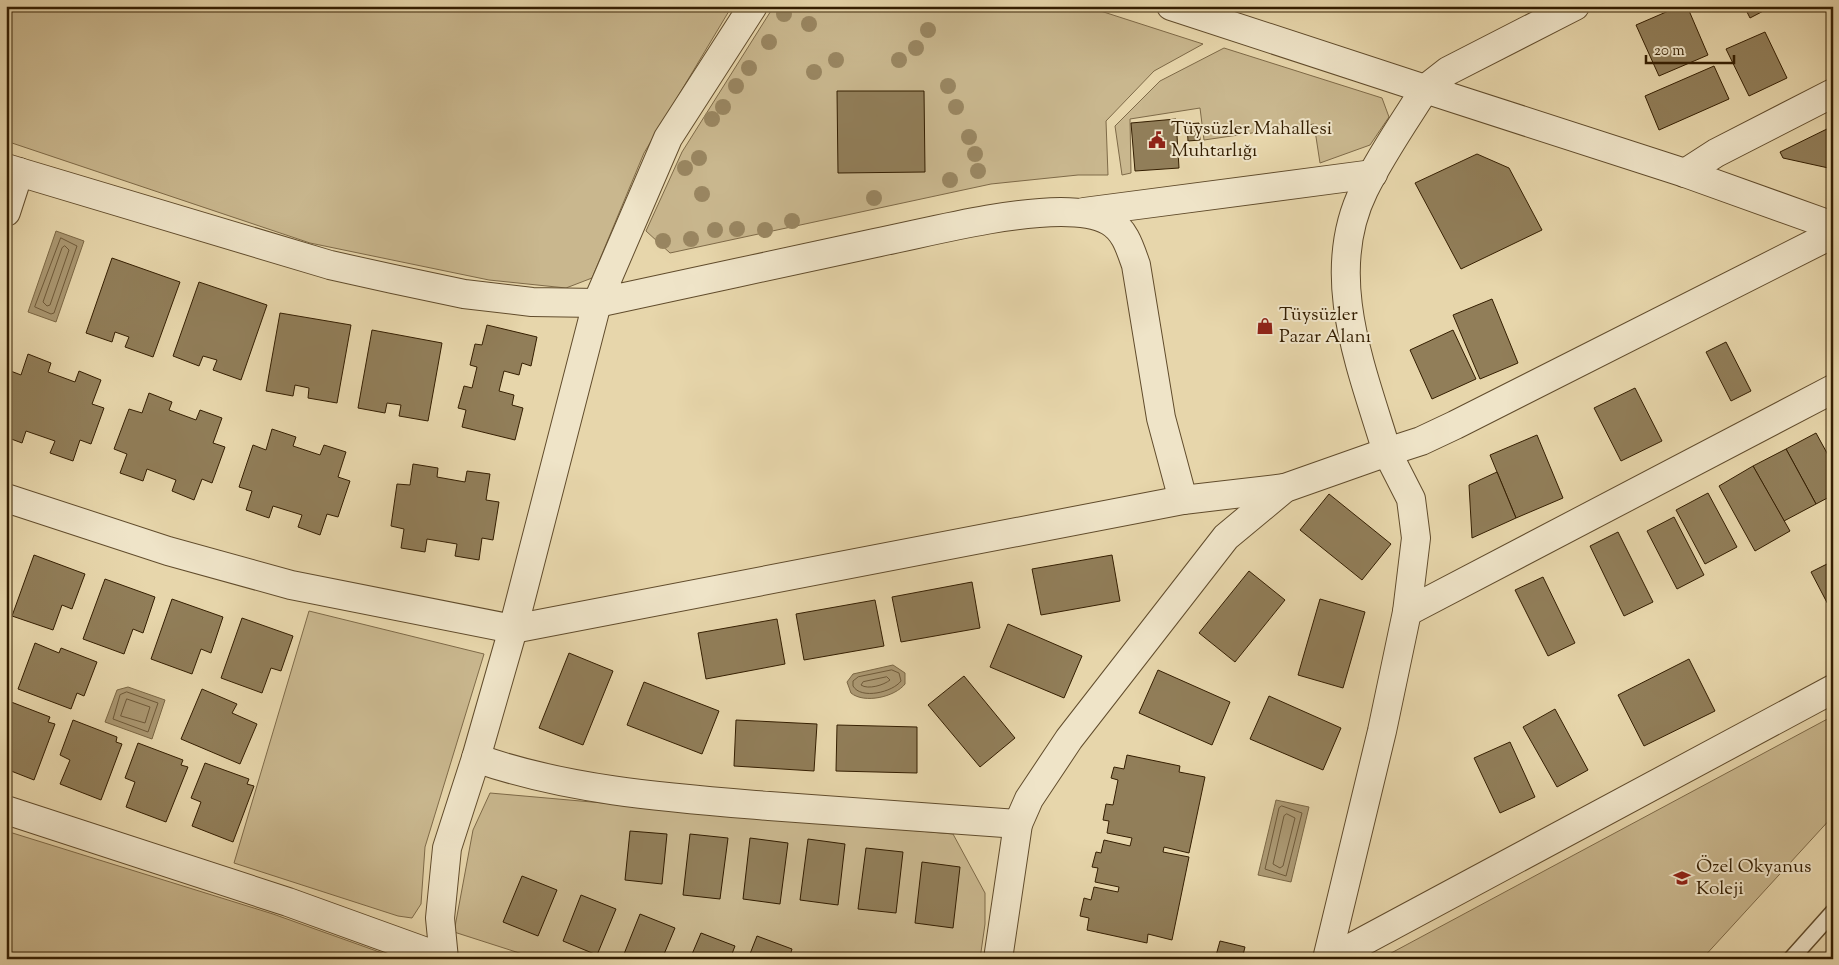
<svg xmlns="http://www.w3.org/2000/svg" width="1839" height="965" font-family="'Sorts Mill Goudy',serif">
<rect width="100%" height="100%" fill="#e7d6ab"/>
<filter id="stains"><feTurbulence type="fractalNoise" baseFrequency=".004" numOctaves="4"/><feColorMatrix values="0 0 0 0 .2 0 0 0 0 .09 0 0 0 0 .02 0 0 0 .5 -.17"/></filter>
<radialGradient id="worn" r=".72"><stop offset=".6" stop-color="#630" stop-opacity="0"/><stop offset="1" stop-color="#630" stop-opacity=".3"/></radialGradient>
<!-- green -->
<g fill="#c9b78e" stroke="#7e6a48">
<path d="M 6,6 L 732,6 L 644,153 L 592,278 L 566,288 L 489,280 L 310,243 L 6,141 Z"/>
<path d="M 774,6 L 1085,6 L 1203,44 L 1154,71 L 1106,121 L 1108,175 L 1078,175 L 991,184 L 670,253 L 646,231 L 682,152 Z"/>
<path d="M 1224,48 L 1382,98 L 1389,117 L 1370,145 L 1320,163 L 1314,124 L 1204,140 L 1200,108 L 1130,119 L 1131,173 L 1122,175 L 1115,126 L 1160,81 Z"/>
<path d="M 309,611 L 484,654 L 425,847 L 421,904 L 412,918 L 398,916 L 234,863 Z"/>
<path d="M 1833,716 L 1833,816 L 1702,959 L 1380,959 Z"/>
<path d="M 490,793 L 953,834 L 985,893 L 985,924 L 980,959 L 538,959 L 454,932 L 473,830 Z"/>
<path d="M 6,831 L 273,914 L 399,959 L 6,959 Z"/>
</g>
<!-- water -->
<g fill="#aa9771" stroke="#7b6744">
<path d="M 56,231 L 84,241 L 56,322 L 28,312 Z"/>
<path d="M 893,665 L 905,673 L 905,684 C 895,697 864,704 851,693 L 847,682 L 853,674 Z"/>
<path d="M 128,687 L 165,700 L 152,739 L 105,722 L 117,690 Z"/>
<path d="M 1276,800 L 1309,807 L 1291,882 L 1258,875 Z"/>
</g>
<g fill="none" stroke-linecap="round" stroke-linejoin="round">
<!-- shore -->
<g stroke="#6f5a39" stroke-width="1">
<path d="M 61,238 L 77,246 L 54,313 L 51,314 L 35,307 Z"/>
<path d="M 65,246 L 69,250 L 50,305 L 47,306 L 43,302 L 62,248 Z"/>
<path d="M 892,670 L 899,673 L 901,681 C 893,692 861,700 853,686 L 853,681 L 858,677 Z"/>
<path d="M 887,677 L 890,680 C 884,685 868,690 861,685 L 863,682 Z"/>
<path d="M 127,692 L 158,703 L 148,732 L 113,719 L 120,695 Z"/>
<path d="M 127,699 L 150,707 L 145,723 L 121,716 Z"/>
<path d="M 1282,806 L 1302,813 L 1286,876 L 1265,869 L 1279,808 Z"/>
<path d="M 1287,814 L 1295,818 L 1283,866 L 1280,868 L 1273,864 L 1284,816 Z"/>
</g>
</g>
<!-- building -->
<g fill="#917e59" stroke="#341e01">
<path d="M 1680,6 L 1687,6 L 1708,55 L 1659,76 L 1636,25 Z"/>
<path d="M 1744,6 L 1773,6 L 1750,18 Z"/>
<path d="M 1765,32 L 1787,78 L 1749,96 L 1726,49 Z"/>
<path d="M 1714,66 L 1729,99 L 1659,130 L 1645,96 Z"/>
<path d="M 837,91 L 924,91 L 925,172 L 838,173 Z"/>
<path d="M 1176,119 L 1179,168 L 1135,171 L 1131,123 Z"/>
<path d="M 1199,123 L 1200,140 L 1188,141 L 1187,124 Z"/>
<path d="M 1833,126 L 1833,169 L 1783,158 L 1780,152 Z"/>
<path d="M 1477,154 L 1509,168 L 1542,230 L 1461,269 L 1415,183 Z"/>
<path d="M 112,258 L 180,282 L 153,357 L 125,347 L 129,337 L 115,332 L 112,342 L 86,333 Z"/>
<path d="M 199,282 L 267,305 L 241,380 L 213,370 L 217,360 L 203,356 L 199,366 L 173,356 Z"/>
<path d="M 1492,299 L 1518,363 L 1480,379 L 1453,315 Z"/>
<path d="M 280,313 L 351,325 L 337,403 L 308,398 L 309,388 L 295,385 L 293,396 L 266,391 Z"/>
<path d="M 487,325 L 537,337 L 531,366 L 522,363 L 519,375 L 504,371 L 499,391 L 514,395 L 512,405 L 523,408 L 515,440 L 462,427 L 466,410 L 458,408 L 464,386 L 472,388 L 477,367 L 470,365 L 475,344 L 482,345 Z"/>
<path d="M 372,330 L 442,343 L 428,421 L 399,416 L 401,405 L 387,403 L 385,413 L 358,408 Z"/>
<path d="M 1453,330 L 1476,379 L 1432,399 L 1410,350 Z"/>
<path d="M 1726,342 L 1751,391 L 1731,401 L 1706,352 Z"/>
<path d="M 28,354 L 51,363 L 48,372 L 75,382 L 79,371 L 101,380 L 92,404 L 104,408 L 91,444 L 80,440 L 73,461 L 50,453 L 55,441 L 26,431 L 22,443 L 6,437 L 6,375 L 8,370 L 21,375 Z"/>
<path d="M 1635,388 L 1662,441 L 1621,461 L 1594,408 Z"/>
<path d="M 149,393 L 172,402 L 169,410 L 196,420 L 200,410 L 222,418 L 213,443 L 225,447 L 212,483 L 202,479 L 194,500 L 172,491 L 176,480 L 147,469 L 143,481 L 120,473 L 127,454 L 114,449 L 129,409 L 142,413 Z"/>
<path d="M 272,429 L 296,437 L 293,446 L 320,455 L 324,445 L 346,452 L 338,477 L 350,481 L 338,517 L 327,514 L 320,535 L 298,527 L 302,515 L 273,506 L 269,518 L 246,510 L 252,491 L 239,487 L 253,445 L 266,450 Z"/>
<path d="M 1816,433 L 1833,464 L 1833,495 L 1816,504 L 1786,449 Z"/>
<path d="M 1537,435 L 1563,498 L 1516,518 L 1490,455 Z"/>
<path d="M 1786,449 L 1816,504 L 1784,521 L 1753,466 Z"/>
<path d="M 413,464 L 438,468 L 437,477 L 465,482 L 467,471 L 490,474 L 486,500 L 499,502 L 493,540 L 482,538 L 479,560 L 455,556 L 457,544 L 427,539 L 425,552 L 401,548 L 404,529 L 391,526 L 397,484 L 410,485 Z"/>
<path d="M 1753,466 L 1790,531 L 1755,551 L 1719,486 Z"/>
<path d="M 1497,472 L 1516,518 L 1472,538 L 1469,485 Z"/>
<path d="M 1708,493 L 1737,547 L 1705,564 L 1676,510 Z"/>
<path d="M 1329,494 L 1391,544 L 1362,580 L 1300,530 Z"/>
<path d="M 1674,517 L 1704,575 L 1677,589 L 1647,531 Z"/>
<path d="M 1618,532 L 1653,602 L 1624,616 L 1590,546 Z"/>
<path d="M 34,555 L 85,574 L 72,609 L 62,605 L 53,630 L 12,616 Z"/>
<path d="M 1112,555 L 1120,601 L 1041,615 L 1032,569 Z"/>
<path d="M 1833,561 L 1833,614 L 1811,572 Z"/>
<path d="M 1249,571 L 1285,600 L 1235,662 L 1199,633 Z"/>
<path d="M 1543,577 L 1575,643 L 1548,656 L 1515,590 Z"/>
<path d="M 105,579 L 155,597 L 143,633 L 133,629 L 124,654 L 83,639 Z"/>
<path d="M 972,582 L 980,628 L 901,642 L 892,597 Z"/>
<path d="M 172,599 L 223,617 L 211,653 L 201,649 L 192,674 L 151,659 Z"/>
<path d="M 1320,599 L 1365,612 L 1343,688 L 1298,675 Z"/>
<path d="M 875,600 L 884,646 L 804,660 L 796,614 Z"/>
<path d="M 242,618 L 293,636 L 281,671 L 271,668 L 262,693 L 221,678 Z"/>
<path d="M 777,619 L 785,664 L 706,679 L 698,633 Z"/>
<path d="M 1008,624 L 1082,656 L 1064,698 L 990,667 Z"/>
<path d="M 35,643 L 59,653 L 61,648 L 97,662 L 84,696 L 77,693 L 71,709 L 18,689 Z"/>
<path d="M 569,653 L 613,671 L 583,745 L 539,728 Z"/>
<path d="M 1689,659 L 1715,711 L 1644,746 L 1618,695 Z"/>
<path d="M 1158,670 L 1230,702 L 1212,745 L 1139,713 Z"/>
<path d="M 964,676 L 1015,738 L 980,767 L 928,705 Z"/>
<path d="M 644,682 L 719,711 L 702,754 L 627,725 Z"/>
<path d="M 202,689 L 237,704 L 232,713 L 257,724 L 240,764 L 181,739 Z"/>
<path d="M 1269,696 L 1341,728 L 1323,770 L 1250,739 Z"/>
<path d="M 6,700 L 50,717 L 48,722 L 55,724 L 34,780 L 6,769 Z"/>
<path d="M 1555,709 L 1588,770 L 1557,787 L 1523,727 Z"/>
<path d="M 73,720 L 117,737 L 116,742 L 122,744 L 101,800 L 60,784 L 70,760 L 60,755 Z"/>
<path d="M 736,720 L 817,724 L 814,771 L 734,766 Z"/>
<path d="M 837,725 L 917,727 L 917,773 L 836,771 Z"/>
<path d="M 1510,742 L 1535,797 L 1500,813 L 1474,758 Z"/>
<path d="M 138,743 L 183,760 L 181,765 L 188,767 L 166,822 L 126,807 L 135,782 L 125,778 Z"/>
<path d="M 1127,755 L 1180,766 L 1179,772 L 1205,777 L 1189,853 L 1164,847 L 1163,852 L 1189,857 L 1172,940 L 1148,934 L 1147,943 L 1087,930 L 1089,918 L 1080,916 L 1084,898 L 1091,900 L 1094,887 L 1118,892 L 1119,887 L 1095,882 L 1098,868 L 1092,867 L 1096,852 L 1101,853 L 1104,840 L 1130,846 L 1132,838 L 1107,833 L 1109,821 L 1103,820 L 1106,804 L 1113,805 L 1118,780 L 1111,778 L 1114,767 L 1124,769 Z"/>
<path d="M 205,763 L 249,779 L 247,784 L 254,786 L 233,842 L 192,826 L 201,802 L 191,798 Z"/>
<path d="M 630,831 L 667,834 L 662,884 L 625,880 Z"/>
<path d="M 690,834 L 728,838 L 720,899 L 683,895 Z"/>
<path d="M 750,838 L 788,843 L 780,904 L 743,899 Z"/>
<path d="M 808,839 L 845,844 L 838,905 L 800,900 Z"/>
<path d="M 866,848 L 903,852 L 896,913 L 858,909 Z"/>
<path d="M 922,862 L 960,867 L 953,928 L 915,923 Z"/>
<path d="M 522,876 L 557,890 L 538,936 L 503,922 Z"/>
<path d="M 581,895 L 616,909 L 597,955 L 563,941 Z"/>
<path d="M 640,914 L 675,928 L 662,959 L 622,959 Z"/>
<path d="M 701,933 L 735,946 L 730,959 L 690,959 Z"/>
<path d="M 757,936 L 792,949 L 789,959 L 748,959 Z"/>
<path d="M 1220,941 L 1245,947 L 1242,959 L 1215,959 Z"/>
</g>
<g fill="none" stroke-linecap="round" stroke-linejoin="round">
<!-- lane casing -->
<g stroke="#614c2c" stroke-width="18">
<path id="lane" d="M 1791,959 L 1833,912"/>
</g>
<!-- street casing -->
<g stroke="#614c2c" stroke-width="30">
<g id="street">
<path d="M 753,6 L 668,138 L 597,303 C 690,283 782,263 875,243 C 934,231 1000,213 1061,212 C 1077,212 1095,213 1109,221 C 1125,230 1130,248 1136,265 L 1161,418 L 1183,500"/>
<path d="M 1171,6 L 1425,89 C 1404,122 1381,155 1364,190 C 1322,275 1362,369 1387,452 L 1421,441 L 1455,425 L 1833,234"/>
<path d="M 1575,6 L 1448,71 L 1425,89 L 1685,173 L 1833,226"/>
<path d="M 6,168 L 19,172 L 6,212"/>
<path d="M 19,172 L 330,265 L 393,279 L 464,294 L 532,302 L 597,303 L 513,629 L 476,758 L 447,848 L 440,918 L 444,959"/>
<path d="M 1685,173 L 1716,153 L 1833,93"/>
<path d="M 1084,212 L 1373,174"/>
<path d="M 6,498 L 168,551 L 291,585 L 513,629 L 1183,500 L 1285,488"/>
<path d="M 1407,612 L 1833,389"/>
<path d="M 476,758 C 569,791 671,798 769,806 C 852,812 935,818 1018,824"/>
<path d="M 6,810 L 288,902 L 443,958"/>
<path d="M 998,959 L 1018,824 L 1029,799 L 1069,739 L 1226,537 L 1285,488 L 1387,452 L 1411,499 L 1416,538 L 1407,612 L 1382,731 L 1327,959"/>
<path d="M 1330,959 L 1833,689"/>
</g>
</g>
<!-- lane -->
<use href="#lane" stroke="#efe4c8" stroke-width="15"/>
<!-- street -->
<use href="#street" stroke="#efe4c8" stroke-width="28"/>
</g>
<!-- trees -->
<g fill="#998661">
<circle cx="784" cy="14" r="8"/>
<circle cx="809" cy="24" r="8"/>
<circle cx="928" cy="30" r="8"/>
<circle cx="769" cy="42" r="8"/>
<circle cx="916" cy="48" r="8"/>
<circle cx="836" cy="60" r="8"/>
<circle cx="899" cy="60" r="8"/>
<circle cx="749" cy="68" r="8"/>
<circle cx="814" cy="72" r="8"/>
<circle cx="736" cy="86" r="8"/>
<circle cx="948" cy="86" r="8"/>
<circle cx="723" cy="107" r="8"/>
<circle cx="956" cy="107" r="8"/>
<circle cx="712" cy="119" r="8"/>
<circle cx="969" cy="137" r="8"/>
<circle cx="975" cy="154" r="8"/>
<circle cx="699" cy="158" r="8"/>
<circle cx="685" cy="168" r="8"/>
<circle cx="978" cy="171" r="8"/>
<circle cx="950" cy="180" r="8"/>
<circle cx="702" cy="194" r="8"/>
<circle cx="874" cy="198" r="8"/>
<circle cx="792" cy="221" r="8"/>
<circle cx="737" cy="229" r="8"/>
<circle cx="715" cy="230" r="8"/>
<circle cx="765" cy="230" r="8"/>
<circle cx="691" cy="239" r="8"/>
<circle cx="663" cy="241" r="8"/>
</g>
<!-- icons -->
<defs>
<g id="civic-bare" transform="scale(1.35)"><path d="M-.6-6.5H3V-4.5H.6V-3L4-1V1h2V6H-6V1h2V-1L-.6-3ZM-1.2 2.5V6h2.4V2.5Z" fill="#8f2418" stroke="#efe4c8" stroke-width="2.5" paint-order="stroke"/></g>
<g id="shop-bare" transform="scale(1.35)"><path d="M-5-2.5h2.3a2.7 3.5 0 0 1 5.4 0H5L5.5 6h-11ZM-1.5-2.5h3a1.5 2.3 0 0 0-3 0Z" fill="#8f2418" stroke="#efe4c8" stroke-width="2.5" paint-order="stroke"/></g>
<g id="school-bare" transform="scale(1.35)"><path d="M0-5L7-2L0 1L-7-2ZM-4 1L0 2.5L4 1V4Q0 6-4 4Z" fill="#8f2418" stroke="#efe4c8" stroke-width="2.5" paint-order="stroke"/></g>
</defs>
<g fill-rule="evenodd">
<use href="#civic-bare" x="1157" y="140"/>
<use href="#shop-bare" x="1265" y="326"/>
<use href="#school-bare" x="1682" y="878"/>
</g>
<g text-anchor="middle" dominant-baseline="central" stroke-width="4" stroke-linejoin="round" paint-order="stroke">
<!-- poi labels -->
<g font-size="19" fill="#341e01" stroke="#efe4c8" text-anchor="start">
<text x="1171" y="129">Tüysüzler Mahallesi<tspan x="1171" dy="22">Muhtarlığı</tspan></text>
<text x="1279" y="315">Tüysüzler<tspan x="1279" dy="22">Pazar Alanı</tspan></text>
<text x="1696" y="867">Özel Okyanus<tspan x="1696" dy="22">Koleji</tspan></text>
</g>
</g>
<!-- margin -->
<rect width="1839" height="965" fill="none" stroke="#e7d6ab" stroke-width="25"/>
<rect x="8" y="8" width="1824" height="950" fill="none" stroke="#341e01" stroke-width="2.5"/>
<rect x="12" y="12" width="1814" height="940" fill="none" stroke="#341e01"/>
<!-- scale -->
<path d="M1646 55v8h88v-8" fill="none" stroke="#341e01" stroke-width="2.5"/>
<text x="1654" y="55" font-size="15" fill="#341e01" stroke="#efe4c8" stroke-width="4" paint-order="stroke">20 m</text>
<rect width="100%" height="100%" filter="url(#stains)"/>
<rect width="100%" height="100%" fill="url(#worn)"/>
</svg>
